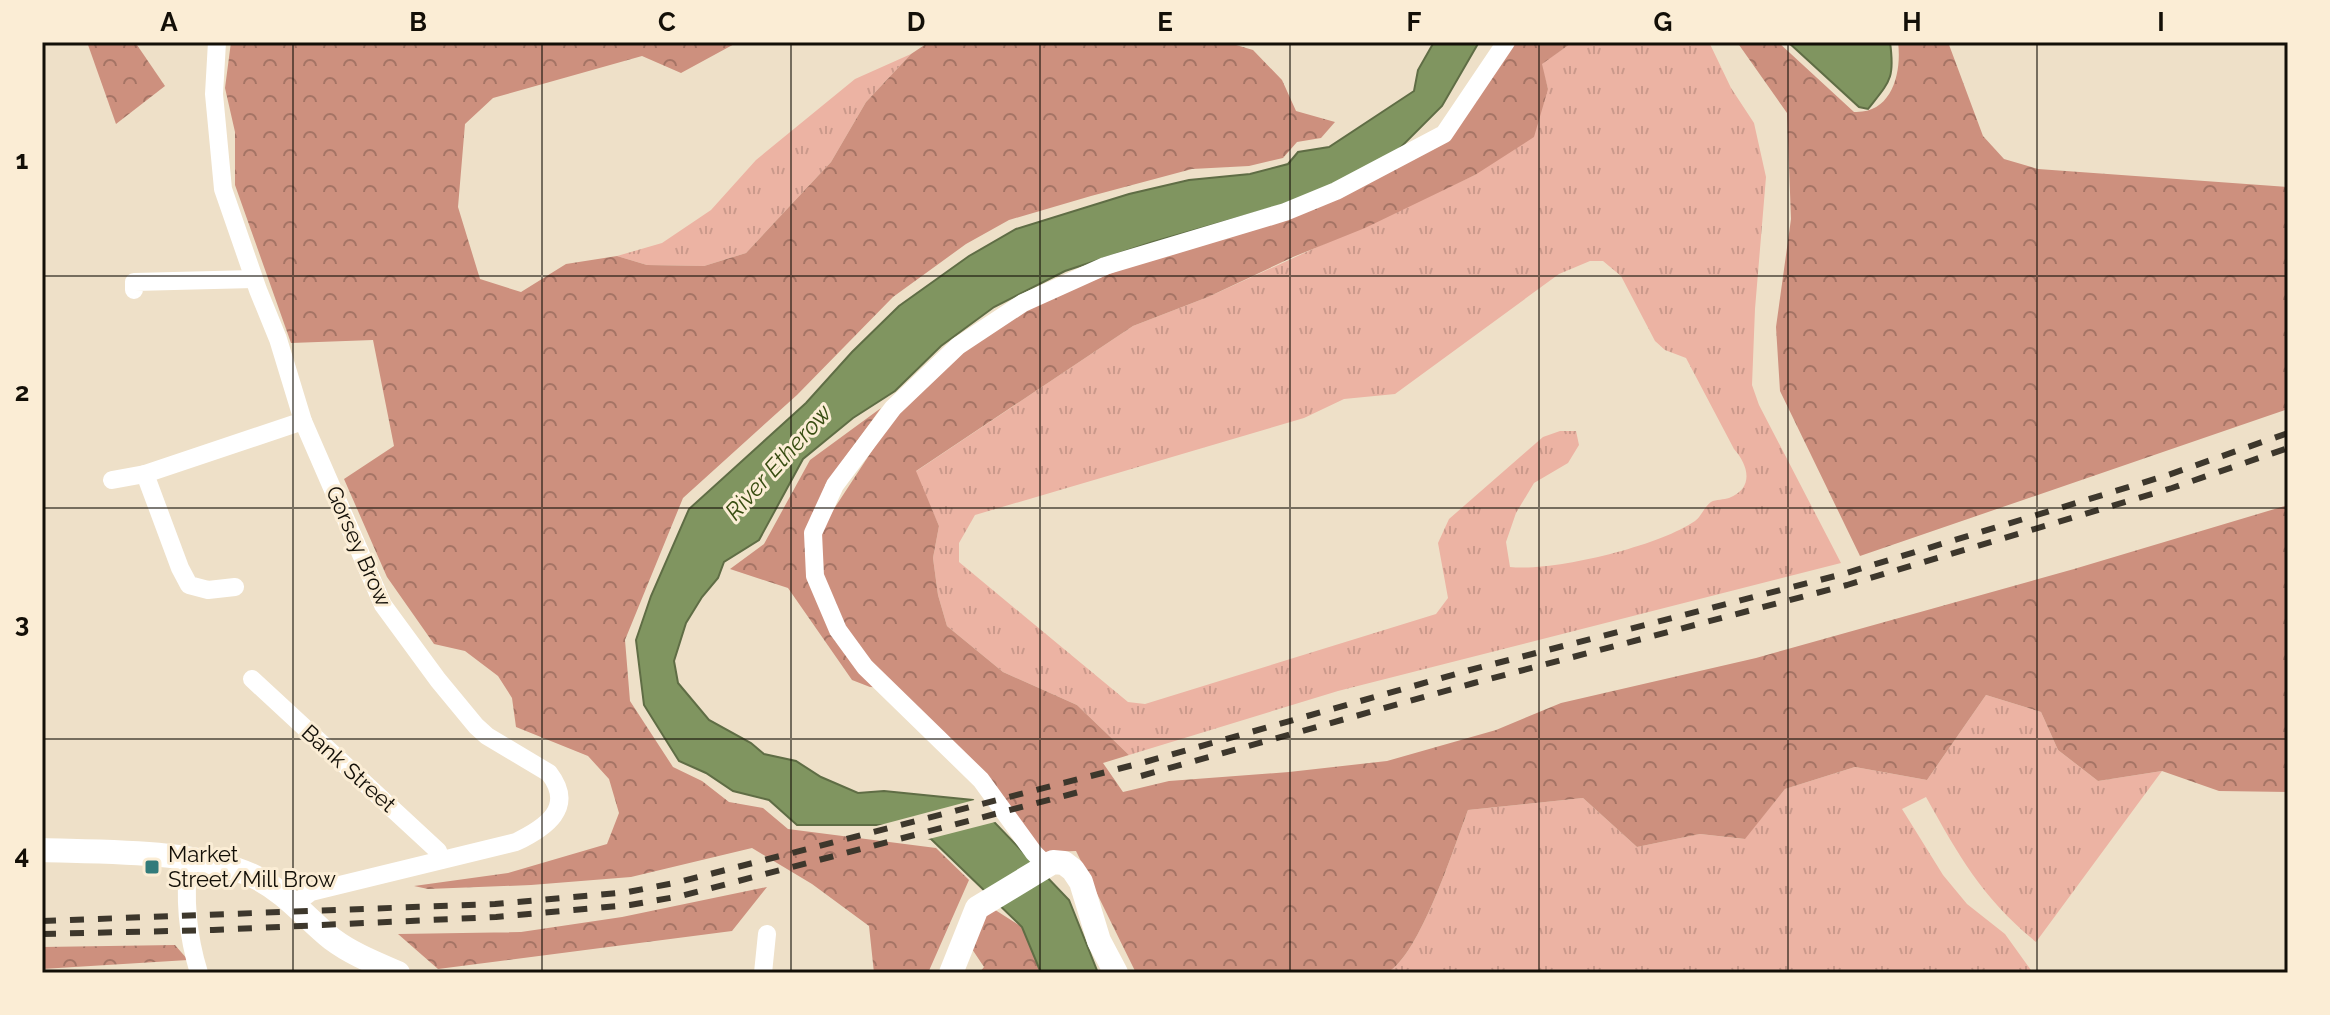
<svg xmlns="http://www.w3.org/2000/svg" width="2330" height="1015" font-family="Raleway,sans-serif">
<defs>
<pattern id="grass-tufts" width="24" height="20" patternUnits="userSpaceOnUse" patternTransform="scale(2)"><rect width="24" height="20" fill="#ecb3a3"/><path d="M3 7l-1-3M5 7V3M7 7l1-3M15 17l-1-3M17 17v-4M19 17l1-3" fill="none" stroke="#ca998b"/></pattern>
<pattern id="forest-crowns" width="20" height="18" patternUnits="userSpaceOnUse" patternTransform="scale(2)"><rect width="20" height="18" fill="#cd907e"/><path d="M2 6a3 3 0 1 1 6 0M12 15a3 3 0 1 1 6 0" fill="none" stroke="#a57465"/></pattern>
</defs>
<rect width="100%" height="100%" fill="#eee0c8"/>
<!-- grass -->
<g fill="url(#grass-tufts)" fill-rule="evenodd">
<path d="M 1573,42 L 1709,42 L 1731,88 L 1754,123 L 1766,177 L 1755,309 L 1752,385 L 1759,405 L 1841,563 L 1338,691 L 1129,755 L 1077,705 L 1003,672 L 947,626 L 938,595 L 933,558 L 939,526 L 915,472 L 1133,326 L 1208,297 L 1475,175 L 1548,89 L 1541,64 ZM 1590,261 L 1603,261 L 1621,276 L 1655,341 L 1665,350 L 1686,358 L 1734,449 C 1749,466 1754,488 1729,498 C 1724,500 1716,499 1711,502 C 1704,507 1701,517 1695,521 C 1659,546 1553,572 1510,567 L 1506,542 L 1516,513 L 1534,483 L 1568,463 L 1579,445 L 1576,431 L 1560,431 L 1543,437 L 1449,519 L 1438,543 L 1448,598 L 1436,614 L 1145,704 L 1128,702 L 959,562 L 959,543 L 975,515 L 1304,418 L 1344,399 L 1395,394 L 1559,274 Z"/>
<path d="M 911,54 L 866,102 L 831,162 L 746,253 L 704,266 L 647,265 L 617,256 L 662,243 L 711,210 L 756,160 L 855,79 Z"/>
<path d="M 1986,695 L 2041,712 L 2058,750 L 2098,781 L 2162,771 L 2036,942 C 1982,898 1959,856 1926,797 L 1902,809 L 1943,875 L 1967,904 L 2005,934 L 2033,973 L 1387,973 C 1420,955 1454,847 1468,810 L 1583,798 L 1637,847 L 1700,834 L 1744,839 L 1785,789 L 1855,767 L 1927,780 Z"/>
</g>
<!-- forest -->
<g fill="url(#forest-crowns)">
<path d="M 87,42 L 135,42 L 165,86 L 116,124 Z"/>
<path d="M 231,42 L 738,42 L 681,73 L 642,56 L 493,98 L 465,124 L 458,207 L 480,279 L 521,292 L 566,264 L 617,256 L 647,265 L 704,266 L 746,253 L 831,162 L 866,102 L 911,54 L 929,42 L 1226,42 L 1253,50 L 1282,80 L 1296,111 L 1335,122 L 1321,138 L 1297,142 L 1283,158 L 1249,166 L 1192,169 L 1091,196 L 1009,220 L 966,244 L 893,297 L 797,395 L 683,498 L 625,640 L 630,701 L 673,767 L 702,781 L 729,802 L 763,808 L 788,829 L 936,848 L 969,880 L 928,973 L 874,973 L 869,926 L 812,884 L 752,848 L 631,877 L 531,885 L 428,889 L 414,886 L 508,873 L 607,844 L 619,813 L 609,779 L 588,756 L 516,727 L 512,698 L 498,676 L 465,651 L 434,644 L 387,577 L 344,479 L 394,446 L 373,340 L 291,343 L 235,185 L 235,132 L 225,88 Z"/>
<path d="M 1516,42 L 1573,42 L 1542,64 L 1548,89 L 1534,137 L 1475,175 L 1365,228 L 1293,257 L 1208,297 L 1133,326 L 916,471 L 939,526 L 933,558 L 938,595 L 947,626 L 1003,672 L 1077,705 L 1129,755 L 1103,763 L 1123,792 L 1169,781 L 1289,772 L 1387,761 L 1496,730 L 1561,703 L 1756,658 L 2074,569 L 2288,505 L 2288,792 L 2219,791 L 2162,771 L 2098,781 L 2058,750 L 2041,712 L 1986,695 L 1927,780 L 1855,767 L 1785,789 L 1745,839 L 1700,834 L 1637,847 L 1583,798 L 1468,810 C 1454,847 1420,955 1387,973 L 1136,973 L 1076,851 L 1042,852 L 890,688 L 870,687 L 852,680 L 788,588 L 730,569 L 764,544 L 810,460 L 881,408 L 825,485 L 826,521 L 900,408 L 961,349 L 1024,308 L 1448,139 Z"/>
<path d="M 1737,42 L 1778,42 L 1854,112 C 1892,114 1902,73 1898,42 L 1948,42 L 1983,136 L 2004,159 L 2038,169 L 2288,187 L 2288,409 L 1860,556 L 1780,391 L 1776,327 L 1791,219 L 1787,113 Z"/>
<path d="M 767,887 L 732,931 L 438,969 L 398,934 L 521,932 L 622,917 Z"/>
<path d="M 989,906 L 1022,927 L 1041,973 L 979,973 L 984,967 L 972,949 Z"/>
<path d="M 175,945 L 188,960 L 42,969 L 42,947 Z"/>
</g>
<!-- water -->
<g fill="#809560" stroke="#5f6d45" stroke-width="2">
<path d="M 1434,42 L 1479,42 L 1442,106 L 1383,165 L 1286,204 L 1153,242 L 1065,271 L 994,307 L 941,346 L 895,391 L 853,418 L 803,459 L 759,540 L 724,562 L 718,578 L 702,597 L 686,623 L 674,661 L 678,683 L 709,720 L 751,743 L 764,754 L 796,761 L 821,777 L 858,793 L 884,791 L 973,800 L 1069,900 L 1098,973 L 1041,973 L 1022,927 L 931,839 L 883,825 L 797,825 L 769,800 L 733,791 L 706,773 L 679,761 L 644,705 L 636,640 L 651,596 L 689,509 L 806,403 L 852,352 L 899,306 L 969,256 L 1016,229 L 1129,194 L 1189,180 L 1250,174 L 1288,164 L 1298,152 L 1329,147 L 1414,91 L 1418,70 Z"/>
<path d="M 1788,42 L 1890,42 C 1895,79 1890,81 1868,109 L 1859,107 Z"/>
</g>
<!-- pier -->
<path fill="#eee0c8" d="M 978,799 L 999,821 L 921,841 L 882,829 L 865,829 Z"/>
<g fill="none" stroke-linecap="round" stroke-linejoin="round">
<!-- street -->
<g stroke="#fff" stroke-width="18">
<path d="M 217,42 L 214,94 L 223,189 L 258,290 L 278,339 L 303,421 L 383,605 L 438,680 L 476,726 L 487,736 L 549,773 C 576,808 545,828 516,842 L 311,892 L 296,903"/>
<path d="M 134,290 L 134,282 L 254,279"/>
<path d="M 145,474 L 180,568 L 189,585 L 208,590 L 235,587"/>
<path d="M 112,480 L 145,474 L 303,421"/>
<path d="M 252,679 L 438,851 L 441,860"/>
<path d="M 189,860 C 184,898 188,937 199,973"/>
<path d="M 1046,865 L 1034,853 L 981,780 L 865,667 L 838,630 L 815,576 L 813,533 L 835,485 L 893,408 L 958,346 L 1023,303 L 1105,266 L 1285,212 L 1336,191 L 1444,134 L 1506,42"/>
<path d="M 763,973 L 767,934"/>
</g>
<!-- secondary -->
<g stroke="#fff" stroke-width="24">
<path d="M 42,850 C 104,852 200,850 255,877 C 286,892 306,918 332,939 C 352,954 375,963 398,973"/>
<path d="M 951,973 L 977,908 L 1053,862 L 1064,863 L 1073,870 L 1081,882 L 1099,941 L 1116,973"/>
</g>
<!-- rail -->
<g stroke="#3d372c" stroke-width="6" stroke-dasharray="14 14" stroke-linecap="butt">
<path d="M 1141,776 L 1474,683 L 1847,585 L 2172,488 L 2288,448"/>
<path d="M 42,921 L 495,904 L 628,892 L 679,882 L 1145,762 L 1470,670 L 1843,574 L 2168,475 L 2288,433"/>
<path d="M 42,934 L 213,930 L 496,917 L 630,905 L 681,896 L 1079,792"/>
</g>
</g>
<!-- grid -->
<path fill="none" stroke="#130f07" stroke-width="2" stroke-opacity="0.55" d="M 293,42 L 293,973M 542,42 L 542,973M 791,42 L 791,973M 1040,42 L 1040,973M 1290,42 L 1290,973M 1539,42 L 1539,973M 1788,42 L 1788,973M 2037,42 L 2037,973M 42,276 L 2288,276M 42,508 L 2288,508M 42,739 L 2288,739"/>
<!-- markers -->
<rect fill="#327b7a" stroke="#fbedd5" stroke-width="3" x="144" y="859" width="16" height="16" rx="4"/>
<g text-anchor="middle" dominant-baseline="central" stroke-width="6" stroke-linejoin="round" paint-order="stroke">
<!-- street labels -->
<g font-size="22" fill="#130f07" stroke="#fbedd5">
<text transform="translate(359 546) rotate(66)">Gorsey Brow</text>
<text transform="translate(349 768) rotate(42)">Bank Street</text>
</g>
<!-- poi labels -->
<g font-size="22" fill="#130f07" stroke="#fbedd5" text-anchor="start">
<text x="168" y="854">Market<tspan x="168" dy="25">Street/Mill Brow</tspan></text>
</g>
<!-- water labels -->
<g font-size="24" font-style="italic" fill="#384d11" stroke="#fbedd5">
<text transform="translate(778 462) rotate(-48)">River Etherow</text>
</g>
</g>
<!-- border -->
<rect width="2330" height="1015" fill="none" stroke="#fbedd5" stroke-width="88"/>
<rect x="44" y="44" width="2242" height="927" fill="none" stroke="#130f07" stroke-width="3"/>
<g font-size="26" text-anchor="middle" font-weight="bold" fill="#130f07">
<text x="169" y="31">A</text>
<text x="418" y="31">B</text>
<text x="667" y="31">C</text>
<text x="916" y="31">D</text>
<text x="1165" y="31">E</text>
<text x="1414" y="31">F</text>
<text x="1663" y="31">G</text>
<text x="1912" y="31">H</text>
<text x="2161" y="31">I</text>
<text x="22" y="169">1</text>
<text x="22" y="401">2</text>
<text x="22" y="632">3</text>
<text x="22" y="864">4</text>
</g>
</svg>
